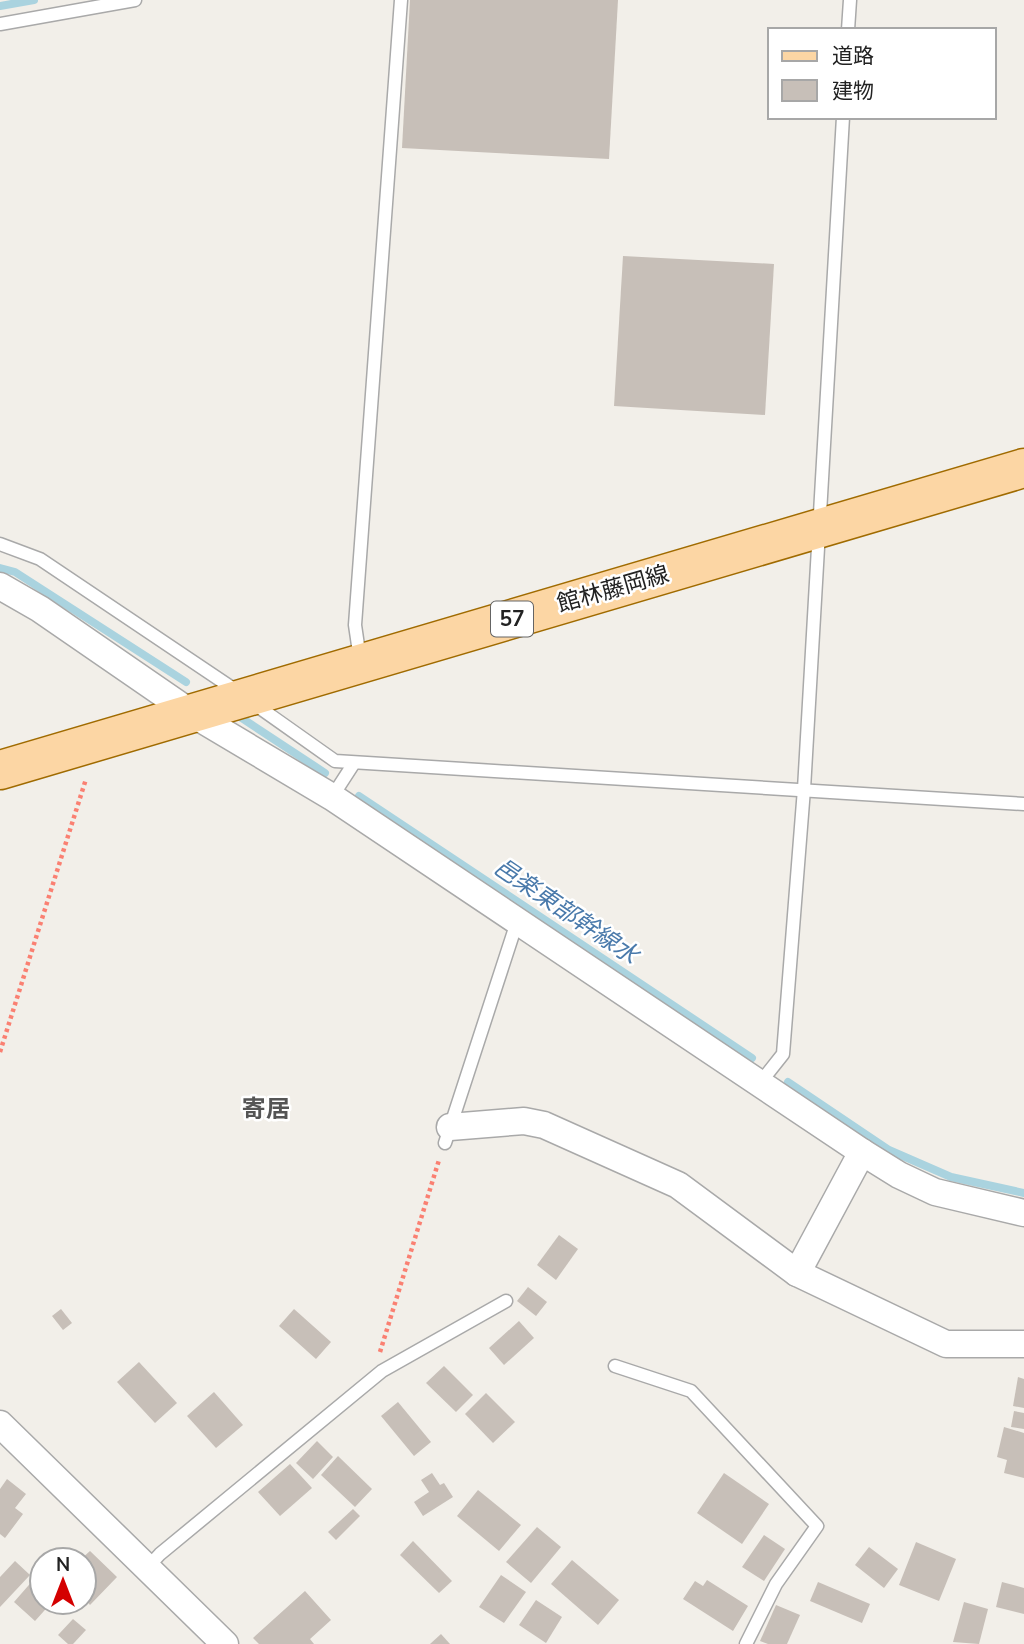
<svg xmlns="http://www.w3.org/2000/svg" width="1024" height="1644" font-family="'Nunito Sans','Noto Sans JP',sans-serif">
<rect width="100%" height="100%" fill="#f2efe9"/>
<g fill="none" stroke-linecap="round" stroke-linejoin="round">
<!-- stream -->
<g stroke="#aad3df" stroke-width="8">
<path d="M 0,6 L 34,0"/>
<path d="M 0,568 L 15,572 L 186,682"/>
<path d="M 234,713 L 325,773"/>
<path d="M 359,796 L 752,1058"/>
<path d="M 788,1082 L 889,1150 L 951,1177 L 1024,1193"/>
</g>
</g>
<!-- building -->
<g fill="#c7bfb8">
<path d="M 410,0 L 618,0 L 609,159 L 402,148 Z"/>
<path d="M 623,256 L 774,264 L 765,415 L 614,406 Z"/>
<path d="M 559,1235 L 578,1249 L 556,1280 L 537,1265 Z"/>
<path d="M 528,1287 L 547,1302 L 536,1316 L 517,1301 Z"/>
<path d="M 61,1309 L 72,1323 L 63,1330 L 52,1316 Z"/>
<path d="M 294,1309 L 331,1342 L 316,1359 L 279,1326 Z"/>
<path d="M 519,1321 L 534,1338 L 504,1365 L 489,1348 Z"/>
<path d="M 139,1362 L 177,1403 L 155,1423 L 117,1382 Z"/>
<path d="M 444,1366 L 473,1395 L 456,1412 L 426,1383 Z"/>
<path d="M 1018,1377 L 1024,1379 L 1024,1408 L 1013,1406 Z"/>
<path d="M 214,1392 L 243,1425 L 216,1448 L 187,1416 Z"/>
<path d="M 486,1393 L 515,1422 L 493,1443 L 465,1414 Z"/>
<path d="M 398,1402 L 431,1442 L 414,1456 L 381,1416 Z"/>
<path d="M 1014,1411 L 1024,1413 L 1024,1429 L 1011,1427 Z"/>
<path d="M 1004,1427 L 1024,1433 L 1024,1478 L 1004,1473 L 1007,1460 L 997,1457 Z"/>
<path d="M 317,1441 L 333,1457 L 313,1479 L 296,1463 Z"/>
<path d="M 338,1456 L 372,1489 L 355,1507 L 321,1475 Z"/>
<path d="M 290,1464 L 312,1488 L 280,1516 L 258,1492 Z"/>
<path d="M 432,1473 L 440,1485 L 444,1483 L 453,1497 L 423,1516 L 414,1502 L 429,1492 L 421,1480 Z"/>
<path d="M 724,1473 L 769,1504 L 742,1544 L 697,1513 Z"/>
<path d="M 7,1479 L 26,1494 L 15,1508 L 23,1514 L 5,1538 L 0,1534 L 0,1489 Z"/>
<path d="M 478,1490 L 521,1525 L 499,1551 L 457,1516 Z"/>
<path d="M 353,1509 L 360,1516 L 336,1540 L 328,1532 Z"/>
<path d="M 537,1527 L 561,1547 L 531,1583 L 506,1562 Z"/>
<path d="M 764,1535 L 785,1549 L 764,1581 L 742,1567 Z"/>
<path d="M 413,1541 L 452,1581 L 439,1593 L 400,1555 Z"/>
<path d="M 916,1542 L 956,1559 L 939,1601 L 899,1585 Z"/>
<path d="M 869,1547 L 898,1569 L 884,1588 L 855,1565 Z"/>
<path d="M 90,1551 L 117,1577 L 90,1605 L 84,1598 L 84,1560 L 80,1560 Z"/>
<path d="M 572,1560 L 619,1600 L 598,1625 L 551,1584 Z"/>
<path d="M 15,1561 L 30,1575 L 0,1607 L 0,1577 Z"/>
<path d="M 42,1570 L 42,1602 L 52,1602 L 35,1621 L 14,1602 Z"/>
<path d="M 501,1575 L 526,1592 L 504,1623 L 479,1607 Z"/>
<path d="M 707,1580 L 748,1606 L 733,1631 L 683,1599 L 695,1581 L 703,1586 Z"/>
<path d="M 818,1582 L 870,1604 L 862,1623 L 810,1601 Z"/>
<path d="M 1002,1582 L 1024,1588 L 1024,1614 L 996,1607 Z"/>
<path d="M 305,1591 L 331,1620 L 310,1639 L 314,1644 L 259,1644 L 253,1638 Z"/>
<path d="M 536,1600 L 562,1617 L 546,1643 L 519,1625 Z"/>
<path d="M 964,1602 L 988,1609 L 979,1644 L 953,1642 Z"/>
<path d="M 776,1605 L 800,1615 L 787,1644 L 768,1644 L 760,1641 Z"/>
<path d="M 73,1619 L 86,1630 L 73,1644 L 68,1644 L 58,1635 Z"/>
<path d="M 441,1634 L 450,1644 L 430,1644 Z"/>
</g>
<g fill="none" stroke-linecap="round" stroke-linejoin="round">
<!-- service casing -->
<g stroke="#a9a9a9" stroke-width="15">
<g id="service">
<path d="M 0,24 L 135,0"/>
<path d="M 848,30 L 850,0"/>
<path d="M 0,544 L 40,559 L 238,692"/>
<path d="M 360,659 L 355,625 L 401,0"/>
<path d="M 253,703 L 335,761 L 1024,804"/>
<path d="M 332,797 L 354,763"/>
<path d="M 760,1083 L 783,1054 L 804,789 L 843,117"/>
<path d="M 445,1143 L 517,922"/>
<path d="M 615,1366 L 691,1391 L 817,1526 L 776,1584 L 746,1644"/>
<path d="M 147,1568 L 160,1554 L 382,1371 L 506,1301"/>
</g>
</g>
<!-- minor casing -->
<g stroke="#a9a9a9" stroke-width="29">
<g id="minor">
<path d="M 0,586 L 40,609 L 191,713 L 332,797 L 862,1152 L 899,1175 L 935,1192 L 1024,1213"/>
<path d="M 450,1127 L 524,1121 L 544,1125 L 678,1185 L 797,1273 L 946,1344 L 1024,1344"/>
<path d="M 797,1273 L 862,1152"/>
<path d="M 0,1424 L 225,1644"/>
</g>
</g>
<!-- primary casing -->
<g stroke="#a06b00" stroke-width="41">
<path id="primary" d="M 0,770 L 1024,468"/>
</g>
<!-- path -->
<g stroke="#fa8072" stroke-width="4.5" stroke-dasharray="3.5 3.5" stroke-linecap="butt">
<path d="M 0,1052 L 86,779"/>
<path d="M 380,1352 L 439,1160"/>
</g>
<!-- service -->
<use href="#service" stroke="#fff" stroke-width="12"/>
<!-- minor -->
<use href="#minor" stroke="#fff" stroke-width="26"/>
<!-- primary -->
<use href="#primary" stroke="#fcd6a4" stroke-width="38"/>
</g>
<g text-anchor="middle" dominant-baseline="central" stroke-width="5" stroke-linejoin="round" paint-order="stroke">
<!-- shield labels -->
<rect fill="#fff" stroke="#646464" stroke-width="2" x="491" y="601.5" width="42" height="35" rx="5"/>
<g font-size="21" font-weight="bold" fill="#222">
<text x="512" y="619">57</text>
</g>
<!-- street labels -->
<g font-size="23" fill="#222" stroke="#fff">
<text transform="translate(613 589) rotate(-16)">館林藤岡線</text>
</g>
<!-- water labels -->
<g font-size="24" font-style="italic" fill="#4a7aab" stroke="#fff">
<text transform="translate(566 911) rotate(34)">邑楽東部幹線水</text>
</g>
<!-- neighbourhood labels -->
<g font-size="24" font-weight="bold" fill="#555" stroke="#fff">
<text x="266" y="1109">寄居</text>
</g>
</g>
<!-- legend -->
<rect x="768" y="28" width="228" height="91" fill="#ffffff" stroke="#a7a7a7" stroke-width="2"/>
<rect x="782" y="51" width="35" height="10" fill="#fcd6a4" stroke="#a7a7a7" stroke-width="2"/>
<text x="832" y="63" font-size="21" fill="#222222">道路</text>
<rect x="782" y="80" width="35" height="21" fill="#c7bfb8" stroke="#a7a7a7" stroke-width="2"/>
<text x="832" y="98" font-size="21" fill="#222222">建物</text>
<!-- north arrow -->
<g transform="translate(63 1581)"><circle r="33" fill="#ffffff" stroke="#a7a7a7" stroke-width="2"/>
<path d="M0-5L12 26L0 18L-12 26Z" fill="#d40000"/>
<text y="-10" font-size="19" font-weight="bold" text-anchor="middle" fill="#222222">N</text>
</g>
</svg>
